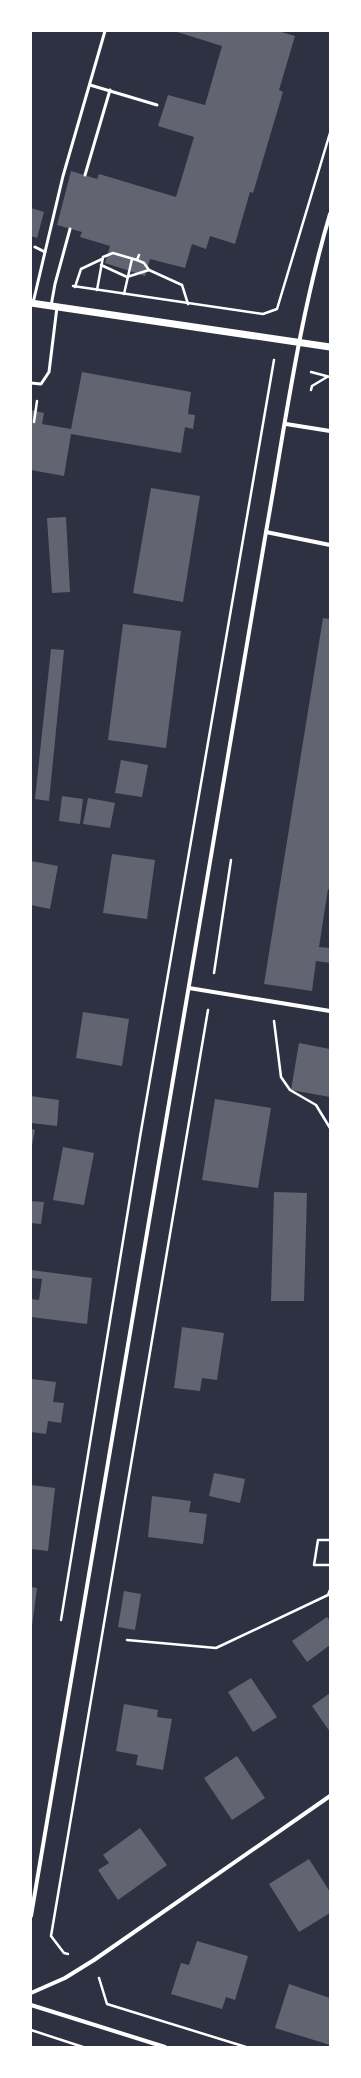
<svg xmlns="http://www.w3.org/2000/svg" width="361" height="2078" font-family="Merriweather,serif">
<rect width="100%" height="100%" fill="#2d3142"/>
<!-- building -->
<g fill="#626471">
<path d="M 174,31 L 278,31 L 295,36 L 279,90 L 283,92 L 253,193 L 250,192 L 235,244 L 210,236 L 206,249 L 192,244 L 185,268 L 150,259 L 145,276 L 105,263 L 110,246 L 80,237 L 82,232 L 57,225 L 71,171 L 97,179 L 99,174 L 176,197 L 194,137 L 158,126 L 168,95 L 205,105 L 222,46 Z"/>
<path d="M 31,208 L 44,212 L 37,238 L 31,236 Z"/>
<path d="M 82,372 L 191,392 L 188,414 L 195,415 L 193,429 L 185,427 L 181,453 L 71,434 L 64,476 L 31,470 L 31,410 L 44,413 L 42,424 L 71,429 Z"/>
<path d="M 151,488 L 200,496 L 183,602 L 133,593 Z"/>
<path d="M 66,517 L 70,592 L 52,593 L 47,518 Z"/>
<path d="M 323,618 L 330,619 L 330,890 L 328,889 L 319,947 L 330,948 L 330,963 L 316,961 L 312,991 L 264,984 Z"/>
<path d="M 123,624 L 181,631 L 166,748 L 108,740 Z"/>
<path d="M 51,649 L 64,650 L 49,801 L 35,799 Z"/>
<path d="M 121,760 L 148,765 L 142,797 L 115,793 Z"/>
<path d="M 62,796 L 83,799 L 80,824 L 59,821 Z"/>
<path d="M 88,798 L 115,803 L 110,828 L 83,824 Z"/>
<path d="M 112,854 L 155,860 L 147,919 L 103,913 Z"/>
<path d="M 31,861 L 58,866 L 50,909 L 31,905 Z"/>
<path d="M 83,1012 L 129,1019 L 122,1066 L 76,1058 Z"/>
<path d="M 299,1043 L 330,1049 L 330,1097 L 291,1090 Z"/>
<path d="M 31,1096 L 59,1100 L 57,1126 L 31,1123 Z"/>
<path d="M 215,1099 L 271,1108 L 258,1188 L 202,1180 Z"/>
<path d="M 31,1129 L 35,1130 L 32,1145 L 31,1145 Z"/>
<path d="M 63,1147 L 94,1153 L 84,1205 L 53,1200 Z"/>
<path d="M 274,1192 L 307,1193 L 304,1301 L 271,1301 Z"/>
<path d="M 31,1201 L 44,1202 L 41,1224 L 31,1223 Z"/>
<path d="M 31,1270 L 92,1278 L 87,1324 L 31,1317 L 31,1299 L 39,1300 L 42,1279 L 31,1278 Z"/>
<path d="M 182,1327 L 224,1333 L 217,1380 L 202,1378 L 200,1391 L 174,1388 Z"/>
<path d="M 31,1379 L 56,1382 L 53,1402 L 64,1403 L 61,1423 L 48,1421 L 46,1434 L 31,1432 Z"/>
<path d="M 214,1473 L 245,1479 L 240,1503 L 209,1496 Z"/>
<path d="M 31,1485 L 55,1488 L 48,1551 L 31,1549 Z"/>
<path d="M 152,1496 L 191,1501 L 189,1512 L 207,1514 L 203,1544 L 148,1537 Z"/>
<path d="M 31,1587 L 37,1588 L 32,1626 L 31,1626 Z"/>
<path d="M 124,1591 L 141,1594 L 135,1630 L 118,1627 Z"/>
<path d="M 327,1617 L 330,1621 L 330,1645 L 307,1662 L 292,1641 Z"/>
<path d="M 251,1678 L 277,1717 L 253,1732 L 228,1692 Z"/>
<path d="M 330,1693 L 330,1732 L 312,1706 Z"/>
<path d="M 124,1704 L 158,1710 L 157,1717 L 172,1719 L 163,1770 L 136,1765 L 138,1755 L 116,1751 Z"/>
<path d="M 237,1756 L 265,1798 L 232,1820 L 204,1778 Z"/>
<path d="M 140,1828 L 167,1865 L 118,1900 L 98,1870 L 109,1863 L 103,1855 Z"/>
<path d="M 309,1859 L 330,1892 L 330,1913 L 299,1932 L 269,1884 Z"/>
<path d="M 197,1941 L 248,1956 L 235,2000 L 226,1997 L 222,2009 L 171,1994 L 181,1963 L 189,1965 Z"/>
<path d="M 289,1984 L 330,1998 L 330,2045 L 275,2028 Z"/>
</g>
<g fill="none" stroke-linecap="round" stroke-linejoin="round">
<!-- path -->
<g stroke="#fff" stroke-width="2.5">
<path d="M 139,255 L 137,260 L 144,263 L 149,270 L 182,285 L 188,304"/>
<path d="M 101,265 L 127,277 L 149,270"/>
<path d="M 73,286 L 263,314 L 277,309 L 330,133"/>
<path d="M 75,287 L 81,269 L 102,259"/>
<path d="M 97,290 L 103,257 L 113,253 L 137,260"/>
<path d="M 124,294 L 132,259"/>
<path d="M 311,372 L 330,377"/>
<path d="M 311,390 L 312,386 L 327,377"/>
<path d="M 34,422 L 37,401"/>
<path d="M 214,973 L 231,860"/>
<path d="M 274,1021 L 281,1077 L 290,1090 L 316,1105 L 330,1128"/>
<path d="M 330,1540 L 318,1540 L 314,1565 L 330,1565"/>
<path d="M 61,1620 L 140,1137 L 274,360"/>
<path d="M 127,1640 L 216,1648 L 328,1595 L 330,1590"/>
<path d="M 68,1954 L 64,1953 L 51,1936 L 208,1010"/>
<path d="M 99,1978 L 107,2004 L 246,2047"/>
<path d="M 31,2030 L 83,2047"/>
</g>
<!-- service -->
<g stroke="#fff" stroke-width="3">
<path d="M 90,85 L 157,105"/>
<path d="M 85,175 L 110,90"/>
<path d="M 45,252 L 63,176 L 105,31"/>
<path d="M 33,303 L 45,252 L 35,247"/>
<path d="M 51,306 L 55,284 L 70,229"/>
<path d="M 31,383 L 41,384 L 49,372 L 57,307"/>
</g>
<!-- minor -->
<g stroke="#fff" stroke-width="4">
<path d="M 286,424 L 330,431"/>
<path d="M 266,532 L 330,545"/>
<path d="M 189,988 L 330,1011"/>
<path d="M 31,1916 L 266,532 C 285,426 299,318 330,214"/>
<path d="M 31,1993 L 65,1978 L 94,1960 L 330,1796"/>
<path d="M 31,2005 L 165,2047"/>
</g>
<!-- tertiary -->
<path stroke="#fff" stroke-width="7" d="M 31,303 L 330,347"/>
</g>
<!-- border -->
<rect width="361" height="2078" fill="none" stroke="#ffffff" stroke-width="64"/>
</svg>
